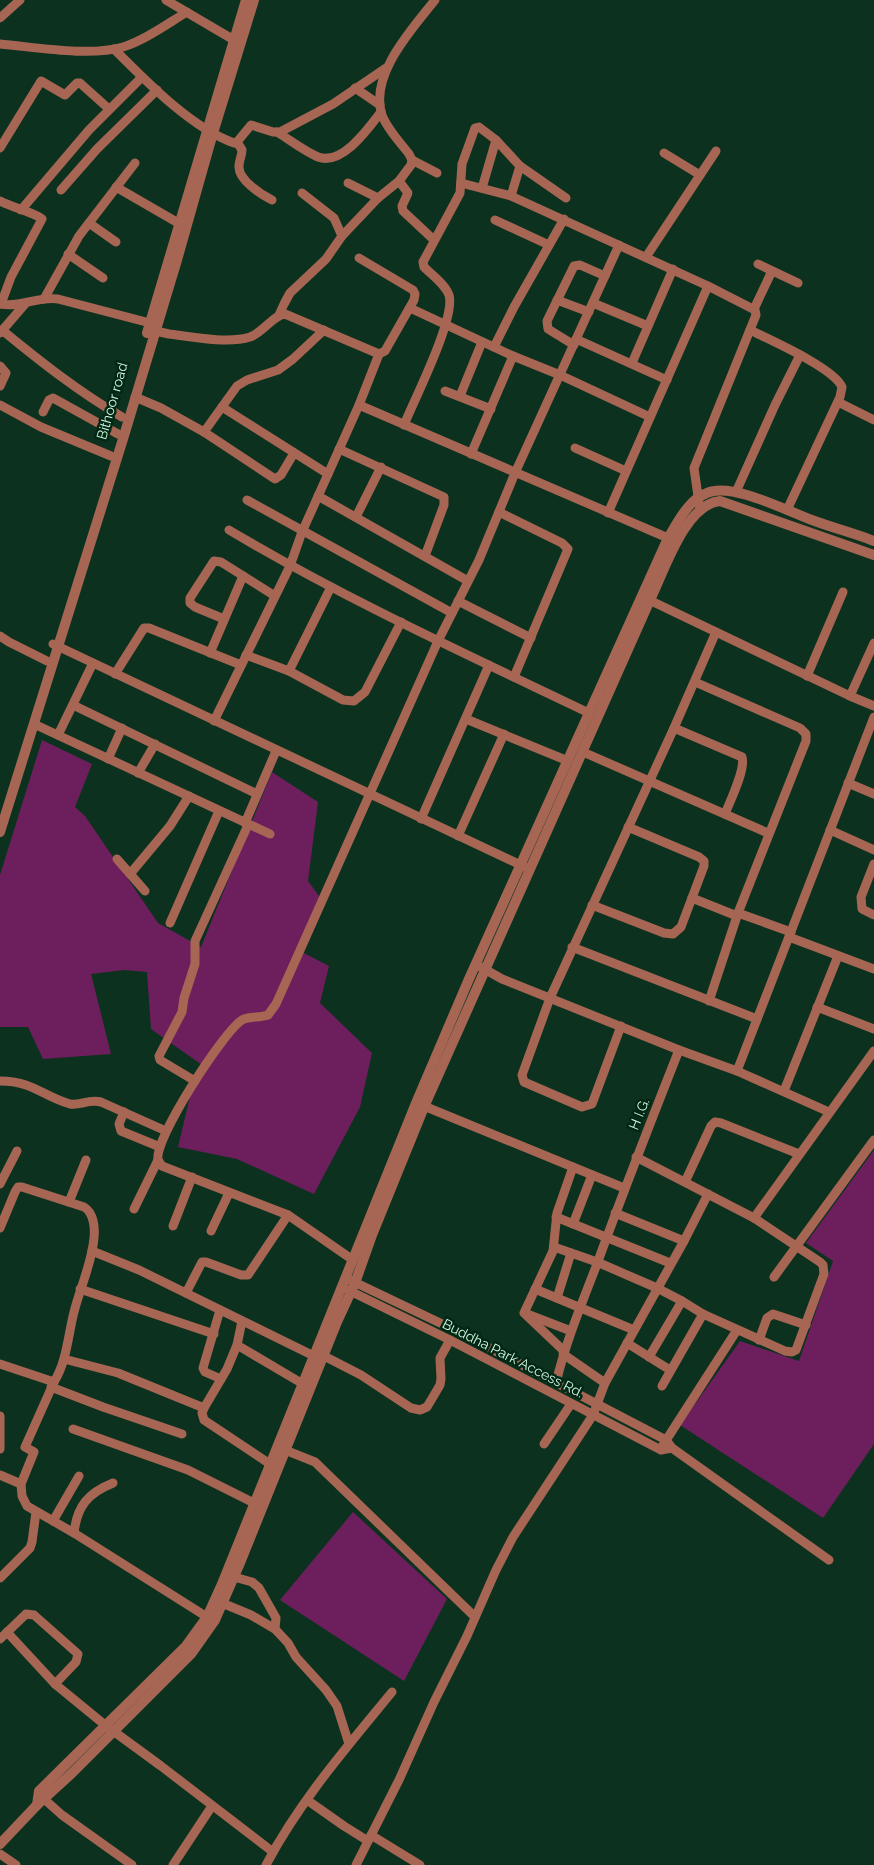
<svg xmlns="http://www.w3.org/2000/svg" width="874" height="1865" font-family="Raleway,sans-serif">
<rect width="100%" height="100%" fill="#0c321f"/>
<!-- green -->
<g fill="#6d1e5c">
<path d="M 42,740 L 92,764 L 75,807 L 85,816 L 158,923 L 201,947 L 272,772 L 318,802 L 308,881 L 322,900 L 302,952 L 329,966 L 320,1003 L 372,1053 L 360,1107 L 314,1194 L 237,1159 L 178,1147 L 193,1084 L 202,1065 L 151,1029 L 147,972 L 124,970 L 91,974 L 111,1054 L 43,1059 L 28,1027 L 0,1027 L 0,875 Z"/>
<path d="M 874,1150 L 874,1444 L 823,1518 L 680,1425 L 740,1341 L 799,1361 L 833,1261 L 806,1243 Z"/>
<path d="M 353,1512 L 447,1599 L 404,1681 L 280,1600 Z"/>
</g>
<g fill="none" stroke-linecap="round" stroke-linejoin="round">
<!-- minor -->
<g stroke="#a66653" stroke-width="9">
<path d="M 166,0 L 234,40"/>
<path d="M 0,18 L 20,0"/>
<path d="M 0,44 C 35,47 89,57 123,47 C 145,40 167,24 187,12"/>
<path d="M 114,49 C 146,81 191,128 234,143 L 237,142 L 251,125 L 273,132 L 280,132 L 333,104 L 386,68"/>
<path d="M 355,88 L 380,105"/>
<path d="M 277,132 C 290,140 304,151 318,157 C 342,166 368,129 381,112"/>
<path d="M 237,142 L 242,150 C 242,156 239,160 239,166 C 238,180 262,195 272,200"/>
<path d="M 0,148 L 41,81 L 65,95 L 77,83 L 80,83 L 109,109"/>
<path d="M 664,153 L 700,175"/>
<path d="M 412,160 L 437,173"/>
<path d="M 399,181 L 408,193 L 402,206 L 403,211 L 434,240"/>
<path d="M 348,183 L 378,198"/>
<path d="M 461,183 L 511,196 L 708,286 L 755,310 L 756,315 L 694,468 L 700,510"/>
<path d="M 116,187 L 180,224"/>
<path d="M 482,188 L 496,140"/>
<path d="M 61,190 L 97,149 L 157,90"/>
<path d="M 302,193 L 334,218 L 342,236"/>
<path d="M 511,196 L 520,166"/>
<path d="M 0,201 C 11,207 35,213 42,219 L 11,277 L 1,304"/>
<path d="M 21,210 L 89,130 L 142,77"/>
<path d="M 495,220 L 549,245"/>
<path d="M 89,223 L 116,242"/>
<path d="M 68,254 L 103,278"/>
<path d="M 646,257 L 716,151"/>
<path d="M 359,258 L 413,290 L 415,294 L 414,300 L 385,351 L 379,354"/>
<path d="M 758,264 L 798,283"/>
<path d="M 44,299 L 79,236 L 135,163"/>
<path d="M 557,300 L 589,312"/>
<path d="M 593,303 L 648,326"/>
<path d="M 0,304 C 20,308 38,296 58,299 L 150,323 L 160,332 L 169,334 C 192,337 228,344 250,337 C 264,332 273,315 285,314 L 379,354 L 359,405 L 302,532 L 290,566 L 214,721"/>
<path d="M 410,308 L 513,356 L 560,375 L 650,417"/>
<path d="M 754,309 L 772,271"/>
<path d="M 279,315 L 284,304 L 290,293 L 326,259 L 342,236 L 378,198 L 399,181 L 411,165 L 412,160 L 409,154 C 400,142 387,129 382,115 C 369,75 412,29 435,0"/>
<path d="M 2,330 C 41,362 79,392 122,417"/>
<path d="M 750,330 C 770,340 834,368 842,387 L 840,397 L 787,510"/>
<path d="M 0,333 L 25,304"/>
<path d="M 576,339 L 667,380"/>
<path d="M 574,345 L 548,329 L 547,321 L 574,266 L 580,265 L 605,276"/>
<path d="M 494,347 L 514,307 L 564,219"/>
<path d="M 632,363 L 673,269"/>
<path d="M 0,366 L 6,373 L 0,386"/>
<path d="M 445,391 L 491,409"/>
<path d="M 460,396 L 482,342"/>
<path d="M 135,397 L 161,408 L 204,432 L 275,479 L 281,475 L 294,453"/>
<path d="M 838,402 L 874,420"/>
<path d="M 0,405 L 41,427 L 111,456"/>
<path d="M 359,405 L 668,538"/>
<path d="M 222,407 L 328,474"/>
<path d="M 43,412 L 49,400 L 53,398 L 118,434"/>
<path d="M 404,425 C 414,400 456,318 449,295 C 445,284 432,275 424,267 L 423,262 L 460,193 L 462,164 L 475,128 L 479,127 L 496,140 L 520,166 L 566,198"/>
<path d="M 204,432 L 237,386 L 247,380 L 278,370 L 293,359 L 324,330"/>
<path d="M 575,448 L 626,471"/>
<path d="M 339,449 L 444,497 L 444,505 L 425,556"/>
<path d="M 471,454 L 513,356"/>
<path d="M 736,492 L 775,405 L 800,355"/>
<path d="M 318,496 L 468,581"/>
<path d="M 247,500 L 452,613"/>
<path d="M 499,512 L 562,543 L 568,549 L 514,677"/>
<path d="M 608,513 L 708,286"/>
<path d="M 356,517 L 381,467"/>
<path d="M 229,530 C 345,599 468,655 589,713"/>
<path d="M 645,598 L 850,696 L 874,643"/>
<path d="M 458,601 L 531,638"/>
<path d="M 224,619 L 195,607 L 190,603 L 190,598 L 214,561 L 221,562 L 275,596"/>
<path d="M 0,636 L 9,642 L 47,661"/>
<path d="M 53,644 L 529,869"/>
<path d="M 210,653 L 243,576"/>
<path d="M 246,655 L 289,671 L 343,700 L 354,701 L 365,692 L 401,622"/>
<path d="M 289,671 L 331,587"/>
<path d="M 115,674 L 144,628 L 149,628 L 241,665"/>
<path d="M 807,676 L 843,592"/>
<path d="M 695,682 L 800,728 L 806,734 L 806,741 L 738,913 L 709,1001"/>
<path d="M 850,696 L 874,706"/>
<path d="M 73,705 L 257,794"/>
<path d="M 466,719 L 568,761"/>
<path d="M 34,724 L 270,834"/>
<path d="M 674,728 L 742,757 C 746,769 730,801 725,814"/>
<path d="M 58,735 L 93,663"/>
<path d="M 583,752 L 768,833"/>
<path d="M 108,759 L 122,728"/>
<path d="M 138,773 L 155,744"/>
<path d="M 848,783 L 874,794"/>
<path d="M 421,819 L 489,665"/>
<path d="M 245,823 L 276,751"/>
<path d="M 830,830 L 874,850"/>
<path d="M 458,836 L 504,734"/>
<path d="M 117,859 L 145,891"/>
<path d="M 874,864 L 861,897 L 862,909 L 874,915"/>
<path d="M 130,874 L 170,826 L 189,796"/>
<path d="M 692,898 L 737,916"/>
<path d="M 592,905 L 664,933 L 673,934 L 681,927 L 704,866 L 704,861 L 699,857 L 628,827"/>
<path d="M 738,913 L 791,932"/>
<path d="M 170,923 L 219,811"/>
<path d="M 789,937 L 874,969"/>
<path d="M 572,947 L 757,1019"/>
<path d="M 479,966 L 502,979 L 679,1050 L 737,1071 L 829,1112"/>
<path d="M 817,1007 L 874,1029"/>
<path d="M 621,1026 L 592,1104 L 582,1107 L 524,1082 L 522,1075 L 550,998 L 674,728 L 716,632"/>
<path d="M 737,1071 L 874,717"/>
<path d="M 0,1081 C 33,1081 42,1096 70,1104 C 80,1106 88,1099 101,1102 L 166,1131"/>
<path d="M 195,1081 L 160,1060 L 159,1056 L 182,1012 L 184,998 L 195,964 L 195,941 L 248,825"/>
<path d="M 784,1091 L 838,956"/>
<path d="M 419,1104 L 624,1188"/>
<path d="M 124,1112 L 119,1124 L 121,1131 L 160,1147"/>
<path d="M 685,1182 L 711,1126 L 715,1122 L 721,1123 L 799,1154"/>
<path d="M 0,1184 L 17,1151"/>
<path d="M 69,1202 L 86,1160"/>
<path d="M 134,1209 L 158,1160"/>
<path d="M 615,1213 L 684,1241"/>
<path d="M 556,1217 L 670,1263"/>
<path d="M 754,1218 L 874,1051"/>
<path d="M 573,1224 L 592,1175"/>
<path d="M 173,1226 L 192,1177"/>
<path d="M 0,1228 L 15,1192 L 18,1187 L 22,1187 L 84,1207 C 94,1213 95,1228 94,1238 C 92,1263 80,1288 74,1312 C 68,1335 67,1361 54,1382"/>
<path d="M 211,1231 L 229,1193"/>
<path d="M 554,1247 L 597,1262 L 657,1288 L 682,1301 L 703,1314 L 785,1351 L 792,1352 L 796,1350 L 824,1274 L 823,1265 L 820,1262 L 754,1218 L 636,1157"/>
<path d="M 92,1251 L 139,1270 L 314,1356"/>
<path d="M 353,1260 L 288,1215 L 162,1166 L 158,1160 C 154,1139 223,1032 242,1020 C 249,1016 260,1018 268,1015 L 276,1004 L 438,641 L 479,560 L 515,473 L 619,245"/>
<path d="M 774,1277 L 874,1140"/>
<path d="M 350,1280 L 459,1332 L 666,1440 L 672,1448 L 829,1560"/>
<path d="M 80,1289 L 214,1334"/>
<path d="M 346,1289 L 450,1340 L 661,1450 L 672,1448"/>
<path d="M 535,1289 L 634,1330"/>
<path d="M 186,1293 L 202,1262 L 206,1262 L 241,1275 L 248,1275 L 288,1215"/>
<path d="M 557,1298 L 571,1253"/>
<path d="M 220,1310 L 203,1368 L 205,1372 L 221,1379"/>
<path d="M 527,1314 L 571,1331"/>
<path d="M 759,1340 L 767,1318 L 773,1314 L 806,1325"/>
<path d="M 627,1343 L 670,1370"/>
<path d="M 237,1345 L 303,1384"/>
<path d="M 564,1351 L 524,1313 L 553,1251 L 557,1213 L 573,1167"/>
<path d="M 563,1354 L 605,1383"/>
<path d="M 324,1356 L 361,1375 L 411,1408 L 420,1410 L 427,1407 L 440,1385 L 441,1379 L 440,1358 L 450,1340"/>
<path d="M 649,1357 L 682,1301"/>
<path d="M 64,1359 L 118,1373 L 204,1408 L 227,1369 L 237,1345 L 242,1321"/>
<path d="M 0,1364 L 54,1382 L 25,1447 L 34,1452 L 21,1484 L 22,1496 L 27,1506 L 74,1533 L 207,1617"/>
<path d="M 556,1383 C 566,1341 582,1303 597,1264 C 623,1192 651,1121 679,1050"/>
<path d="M 662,1386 L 703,1314"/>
<path d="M 51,1387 L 103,1407 L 182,1434"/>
<path d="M 204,1408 L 202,1413 L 204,1420 L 270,1464"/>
<path d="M 0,1416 L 0,1449"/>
<path d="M 73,1429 L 188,1470 L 254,1503"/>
<path d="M 544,1444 L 571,1404"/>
<path d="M 663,1445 L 737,1330"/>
<path d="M 280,1448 L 315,1462 L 475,1617"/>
<path d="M 0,1475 L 21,1484"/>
<path d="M 53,1521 L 79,1476"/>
<path d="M 74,1533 C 77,1506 88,1493 113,1483"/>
<path d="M 234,1577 L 252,1582 L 259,1588 L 276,1618 L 275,1629"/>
<path d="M 0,1578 L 30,1548 L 32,1542 L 36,1512"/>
<path d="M 222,1603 L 251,1615 L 275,1629 L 288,1643 L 296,1657 L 326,1690 L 337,1706 L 349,1744"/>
<path d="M 7,1632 L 55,1684 L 105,1725 L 161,1766 L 273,1852"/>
<path d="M 0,1639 L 26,1614 L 34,1615 L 78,1654 L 76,1662 L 55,1684"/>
<path d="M 44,1799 L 62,1815 L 132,1865"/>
<path d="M 307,1800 L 344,1826 L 368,1841"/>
<path d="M 371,1835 L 420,1865"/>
<path d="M 0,1854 L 16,1865"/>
<path d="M 173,1865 L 212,1806"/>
<path d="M 266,1865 C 299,1802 347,1747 392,1692"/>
<path d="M 356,1865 L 399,1780 L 434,1702 L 467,1636 L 496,1570 L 513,1537 L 593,1415 L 605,1383 L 684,1241 L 708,1194"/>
</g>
<!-- tertiary -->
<g stroke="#a66653" stroke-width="10">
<path d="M 147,333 L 246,0"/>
<path d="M 0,832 L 123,439 L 177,260 L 213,133 L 254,0"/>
<path d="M 37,1805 L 39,1791 L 186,1646 L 207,1617 L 222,1584 L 416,1103 L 469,979 L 668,538 C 678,522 688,500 707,493 C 732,482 787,511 812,520 C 833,528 854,533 874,541"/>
<path d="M 0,1844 L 37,1805 L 71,1774 L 191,1654 L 215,1620 L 240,1563 L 337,1322 L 355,1283 L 372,1235 L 424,1107 L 650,600 C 664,572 685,504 720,501 L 874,555"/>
</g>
</g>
<g text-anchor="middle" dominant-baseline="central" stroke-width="5" stroke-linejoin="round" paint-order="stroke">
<!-- street labels -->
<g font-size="14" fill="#d2f5df" stroke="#012815">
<text transform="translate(112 401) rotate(-74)">Bithoor road</text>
<text transform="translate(639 1114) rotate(-68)">H I.G.</text>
<text transform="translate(513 1358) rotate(27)">Buddha Park Access Rd.</text>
</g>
</g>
</svg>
